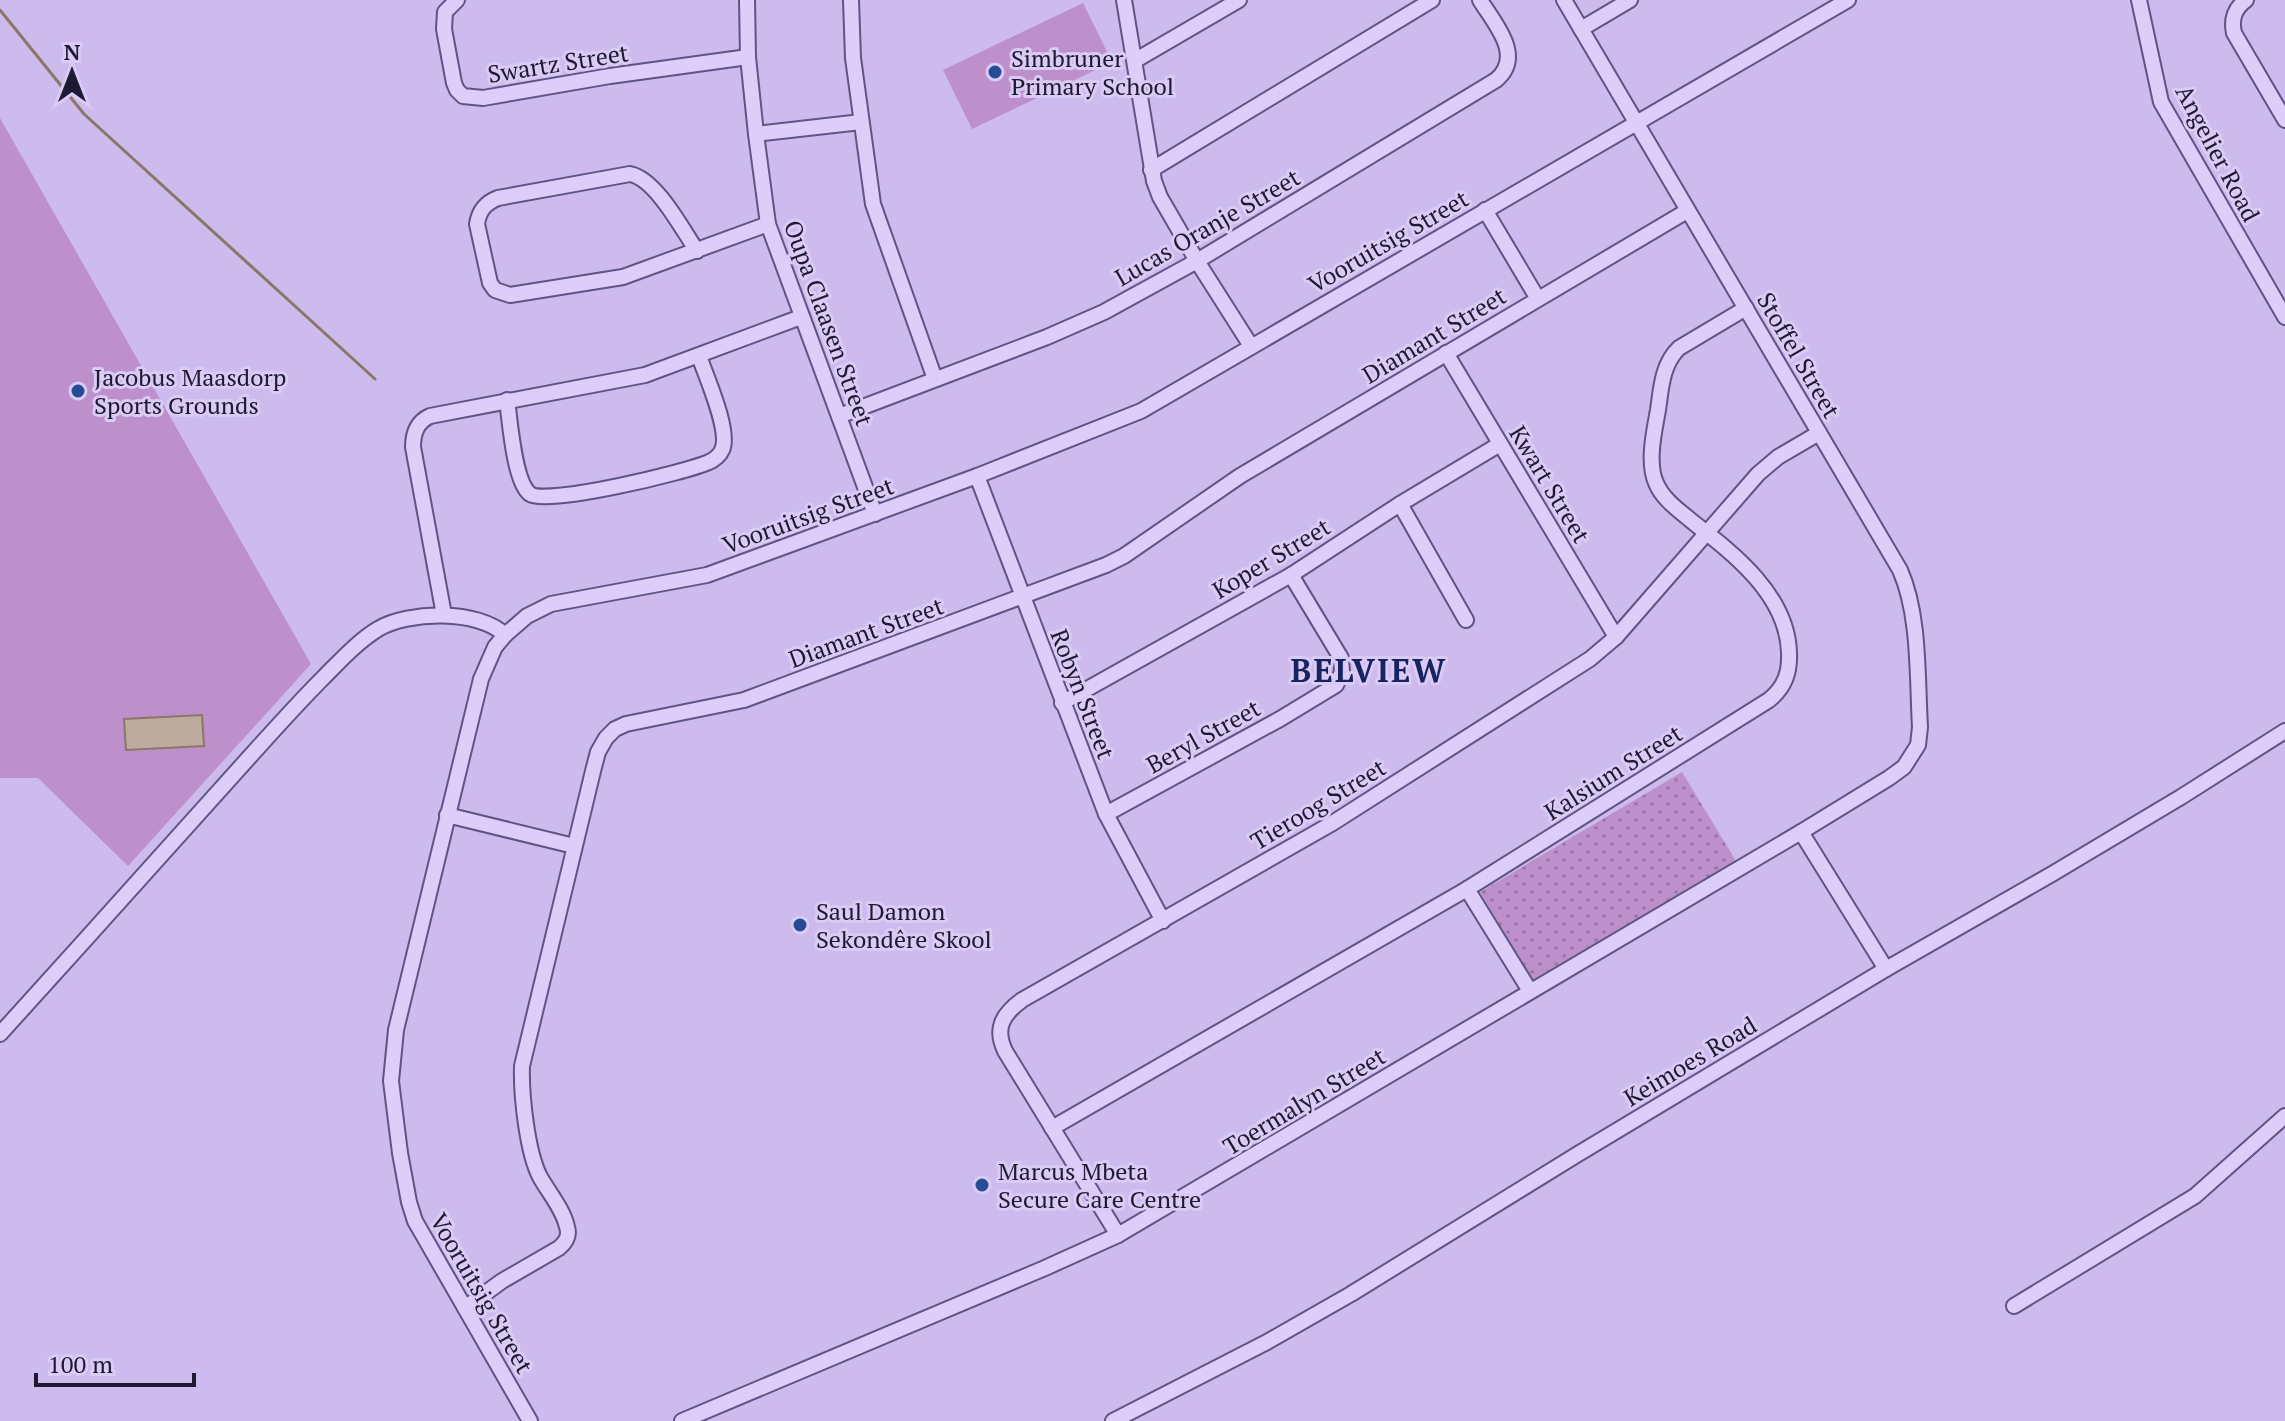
<svg xmlns="http://www.w3.org/2000/svg" width="2285" height="1421" font-family="'PT Serif',serif">
<defs>
<pattern id="park-dots" width="8" height="8" patternUnits="userSpaceOnUse" patternTransform="scale(2)"><rect width="8" height="8" fill="#bd90cb"/><path d="M2 2h.1M6 6h.1" fill="none" stroke="#9975a5" stroke-width="1.8" stroke-linecap="round"/></pattern>
</defs>
<rect width="100%" height="100%" fill="#cdbbee"/>
<!-- grass -->
<g fill="#bd90cb">
<path d="M 1083,3 L 1112,62 L 972,129 L 943,70 Z"/>
<path d="M 0,118 L 311,664 L 128,866 L 38,778 L 0,778 Z"/>
</g>
<!-- park -->
<path fill="url(#park-dots)" d="M 1682,772 L 1736,861 L 1532,982 L 1480,892 Z"/>
<!-- water -->
<path fill="#beab9f" stroke="#8b7667" stroke-width="2" d="M 202,715 L 204,746 L 126,750 L 124,719 Z"/>
<g fill="none" stroke-linecap="round" stroke-linejoin="round">
<!-- stream -->
<path stroke="#8b7667" stroke-width="3" d="M 0,10 L 84,114 L 375,379"/>
<!-- minor casing -->
<g stroke="#5e5585" stroke-width="18">
<g id="minor">
<path d="M 457,0 L 445,12 L 444,29 L 454,83 L 457,90 L 463,96 L 483,98 L 610,76 L 748,57"/>
<path d="M 747,0 L 748,57 L 756,134 L 768,224 L 875,514"/>
<path d="M 851,0 L 853,58 L 873,204 L 935,379"/>
<path d="M 1124,0 L 1154,181 L 1160,197 L 1197,261 L 1251,346"/>
<path d="M 2139,0 L 2161,102 L 2285,317"/>
<path d="M 2246,0 C 2234,9 2231,19 2234,33 L 2285,120"/>
<path d="M 1581,29 L 1630,0"/>
<path d="M 1136,60 L 1239,0"/>
<path d="M 756,134 L 861,122"/>
<path d="M 1151,170 L 1432,0"/>
<path d="M 1485,210 L 1538,299"/>
<path d="M 697,251 C 682,229 656,179 630,174 L 498,198 C 485,203 479,211 477,224 L 490,283 L 495,290 L 510,295 L 623,277 L 768,224"/>
<path d="M 1446,353 L 1616,637"/>
<path d="M 507,400 C 510,421 514,482 530,494 C 546,506 687,472 709,462 C 714,460 720,455 722,450 C 731,432 706,376 699,356"/>
<path d="M 839,416 L 1047,337 L 1104,312 L 1197,261 L 1496,80 C 1525,56 1494,23 1480,0"/>
<path d="M 977,476 L 1106,814 L 1163,921"/>
<path d="M 1400,504 L 1466,620"/>
<path d="M 444,615 L 413,447 C 413,433 417,422 430,416 L 645,375 L 801,317"/>
<path d="M 1062,703 L 1291,575 L 1400,504 L 1500,444"/>
<path d="M 1106,814 L 1280,719 L 1336,685 L 1342,672 L 1341,658 L 1291,575"/>
<path d="M 447,815 L 574,846"/>
<path d="M 1801,832 L 1886,969"/>
<path d="M 1467,889 L 1530,991"/>
<path d="M 0,1034 C 79,947 158,859 236,772 C 265,740 293,708 323,678 C 340,661 357,642 378,629 C 409,611 478,609 505,635"/>
<path d="M 1052,1128 L 1467,889 L 1769,700 C 1785,687 1790,672 1789,652 C 1787,595 1734,554 1694,523 C 1680,511 1663,500 1656,483 C 1647,463 1654,432 1658,410 C 1661,389 1662,364 1679,348 L 1746,308"/>
<path d="M 1118,1235 L 1005,1051 C 994,1028 1003,1014 1022,1000 L 1331,824 L 1590,659 L 1616,637 L 1758,474 L 1778,457 L 1819,433"/>
<path d="M 2014,1306 L 2195,1196 L 2285,1116"/>
<path d="M 465,1308 L 502,1281 L 559,1248 C 566,1242 570,1236 567,1227 C 563,1209 549,1193 540,1177 C 527,1152 521,1094 522,1066 L 593,771 L 598,752 L 606,738 L 615,729 L 626,724 L 744,700 L 1106,565 L 1124,556 L 1240,476 L 1687,211"/>
<path d="M 530,1421 L 415,1221 L 409,1202 L 400,1153 L 391,1081 L 396,1030 L 481,679 L 495,647 L 505,635 L 527,616 L 551,604 L 707,575 L 977,476 L 1141,411 L 1848,0"/>
<path d="M 682,1421 L 1045,1268 L 1118,1235 L 1801,832 L 1889,778 L 1904,767 L 1918,745 L 1920,727 C 1917,677 1920,615 1900,570 L 1564,0"/>
<path d="M 1113,1421 L 1267,1342 L 1351,1294 L 1578,1154 L 1886,969 L 2052,874 L 2181,797 L 2285,731"/>
</g>
</g>
<!-- minor -->
<use href="#minor" stroke="#ddcef9" stroke-width="14"/>
</g>
<!-- markers -->
<g fill="#254c94" stroke="#dacbf5" stroke-width="3">
<circle cx="995" cy="72" r="8"/>
<circle cx="78" cy="391" r="8"/>
<circle cx="800" cy="925" r="8"/>
<circle cx="982" cy="1185" r="8"/>
</g>
<g text-anchor="middle" dominant-baseline="central" stroke-width="6" stroke-linejoin="round" paint-order="stroke">
<!-- poi labels -->
<g font-size="24" fill="#1e1a33" stroke="#dacbf5" text-anchor="start">
<text x="1011" y="58">Simbruner<tspan x="1011" dy="28">Primary School</tspan></text>
<text x="94" y="377">Jacobus Maasdorp<tspan x="94" dy="28">Sports Grounds</tspan></text>
<text x="816" y="911">Saul Damon<tspan x="816" dy="28">Sekondêre Skool</tspan></text>
<text x="998" y="1171">Marcus Mbeta<tspan x="998" dy="28">Secure Care Centre</tspan></text>
</g>
<!-- street labels -->
<g font-size="24" fill="#1e1a33" stroke="#dacbf5">
<text transform="translate(558 63) rotate(-9)">Swartz Street</text>
<text transform="translate(2218 153) rotate(62)">Angelier Road</text>
<text transform="translate(1207 227) rotate(-30)">Lucas Oranje Street</text>
<text transform="translate(1388 241) rotate(-30)">Vooruitsig Street</text>
<text transform="translate(829 323) rotate(70)">Oupa Claasen Street</text>
<text transform="translate(1434 335) rotate(-31)">Diamant Street</text>
<text transform="translate(1799 355) rotate(60)">Stoffel Street</text>
<text transform="translate(1550 484) rotate(59)">Kwart Street</text>
<text transform="translate(808 515) rotate(-20)">Vooruitsig Street</text>
<text transform="translate(1271 558) rotate(-31)">Koper Street</text>
<text transform="translate(866 632) rotate(-20)">Diamant Street</text>
<text transform="translate(1083 694) rotate(69)">Robyn Street</text>
<text transform="translate(1203 736) rotate(-29)">Beryl Street</text>
<text transform="translate(1613 772) rotate(-32)">Kalsium Street</text>
<text transform="translate(1318 804) rotate(-31)">Tieroog Street</text>
<text transform="translate(1690 1061) rotate(-31)">Keimoes Road</text>
<text transform="translate(1304 1101) rotate(-31)">Toermalyn Street</text>
<text transform="translate(482 1293) rotate(60)">Vooruitsig Street</text>
</g>
<!-- district labels -->
<g font-size="32" font-weight="bold" letter-spacing="2" fill="#192360" stroke="#dacbf5">
<text x="1369" y="670">BELVIEW</text>
</g>
</g>
<!-- north arrow -->
<g transform="translate(72 72)" stroke="#dacbf5" stroke-width="6" paint-order="stroke">
<path d="M0-6L14 30L0 20L-14 30Z" fill="#1e1a33"/>
<text y="-12" font-size="22" font-weight="bold" text-anchor="middle" fill="#1e1a33">N</text>
</g>
<!-- scale -->
<path d="M36 1373v12h158v-12" fill="none" stroke="#1e1a33" stroke-width="4"/>
<text x="48" y="1373" font-size="24" fill="#1e1a33" stroke="#dacbf5" stroke-width="6" paint-order="stroke">100 m</text>
</svg>
